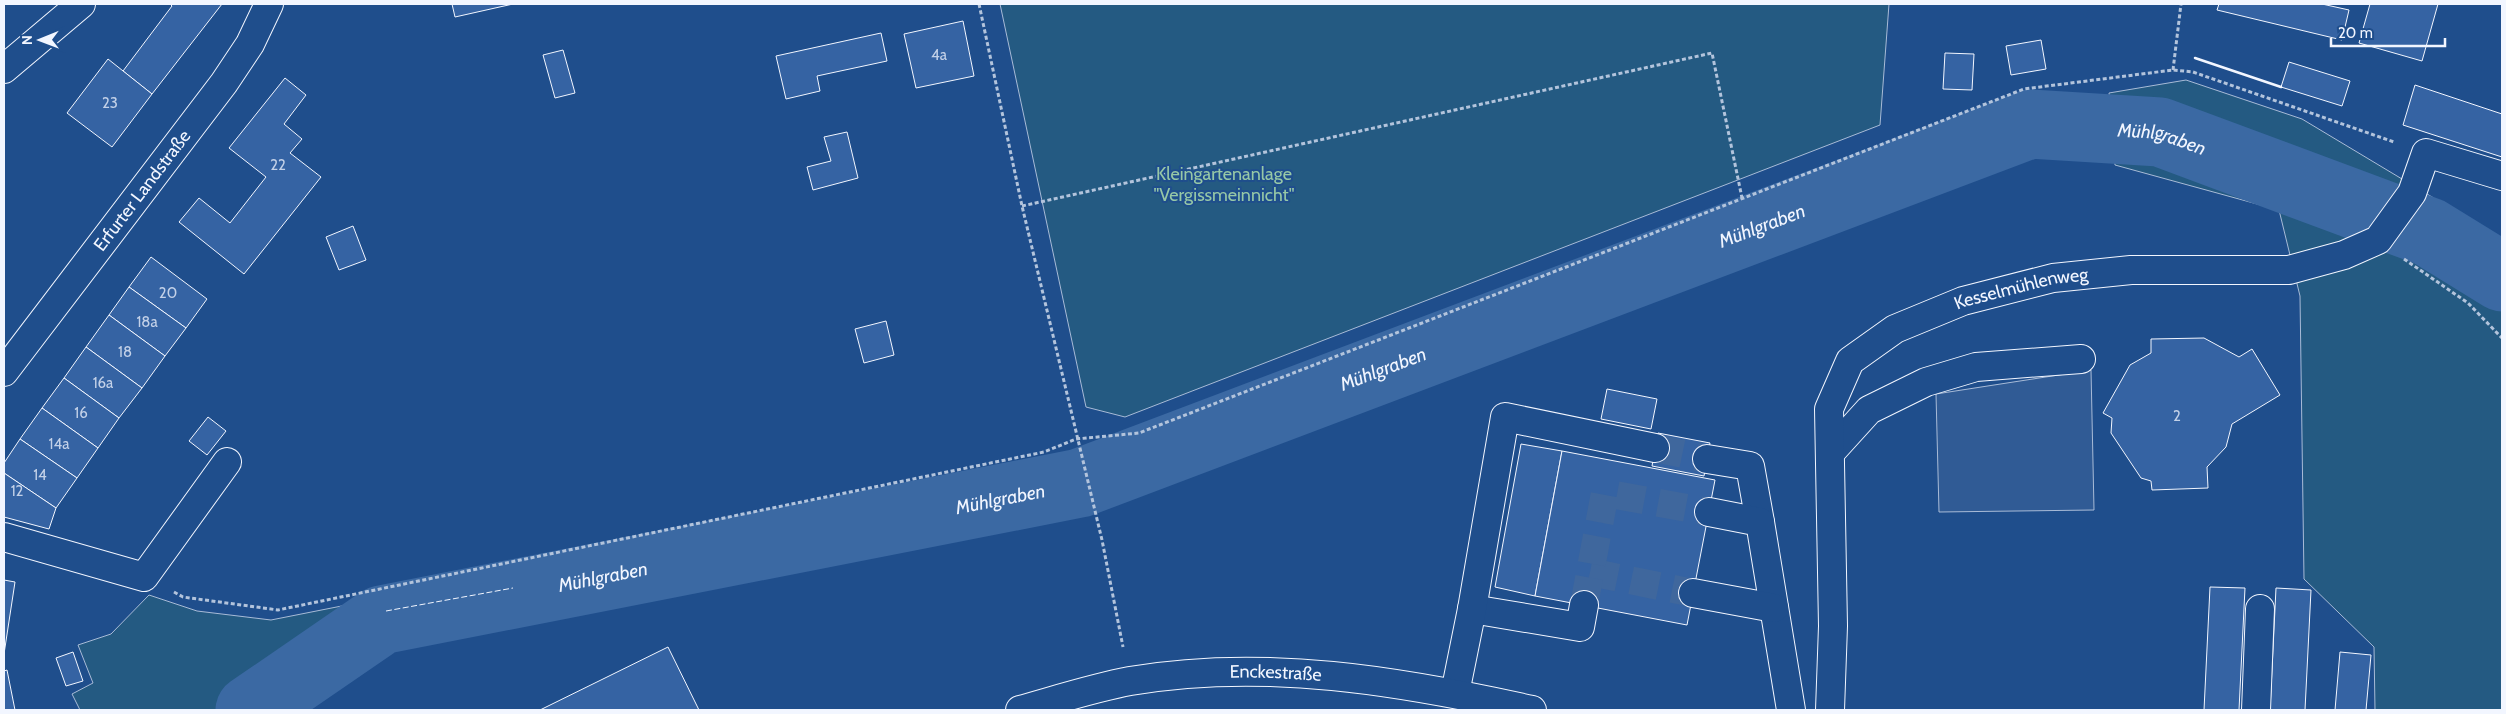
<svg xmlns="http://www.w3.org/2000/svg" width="2506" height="714" font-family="Cabin,sans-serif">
<rect width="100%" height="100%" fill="#1f4e8c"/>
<!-- green -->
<g fill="#245a82" stroke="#a8bbd7">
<path d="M 1000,4 L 1889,4 L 1880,125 L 1125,417 L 1086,407 Z"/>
<path d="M 2186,80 L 2302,119 L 2502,239 L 2502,710 L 2375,710 L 2374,647 L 2304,579 L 2300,296 L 2279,210 L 2115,165 L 2109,93 Z"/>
<path d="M 149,595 L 197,611 L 271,620 L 377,599 L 464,596 L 477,598 L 382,615 L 250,710 L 80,710 L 72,694 L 93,683 L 78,645 L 111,634 Z"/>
</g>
<!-- parking -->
<path fill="#305b95" stroke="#a8bbd7" d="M 2091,370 L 2094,510 L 1939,512 L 1936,394 Z"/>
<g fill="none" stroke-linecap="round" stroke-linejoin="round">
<!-- river -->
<path stroke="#3b69a3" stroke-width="69" id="s1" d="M 250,710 L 381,620 L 1080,483 L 2030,124 L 2160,132 L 2429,232 L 2502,277"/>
</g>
<!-- building -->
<g fill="#3563a3" stroke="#f2f6ff">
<path d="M 170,4 L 222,4 L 152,94 L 123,71 L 172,6 Z"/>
<path d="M 452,4 L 513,4 L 455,17 Z"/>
<path d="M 2219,4 L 2322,4 L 2349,10 L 2342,40 L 2217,10 Z"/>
<path d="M 2370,4 L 2438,4 L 2422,61 L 2359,43 Z"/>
<path d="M 963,21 L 974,76 L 916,88 L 904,34 Z"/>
<path d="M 881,33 L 887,61 L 817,76 L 820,91 L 786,99 L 776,56 Z"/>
<path d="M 2041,40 L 2046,69 L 2011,75 L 2006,46 Z"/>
<path d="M 563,50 L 575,93 L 555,98 L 543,55 Z"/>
<path d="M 1945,53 L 1974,54 L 1972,90 L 1943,89 Z"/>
<path d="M 108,59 L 152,94 L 112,147 L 67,113 Z"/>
<path d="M 2289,62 L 2350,81 L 2342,106 L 2281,87 Z"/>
<path d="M 285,78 L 306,95 L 284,124 L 302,139 L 290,153 L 321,177 L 244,274 L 179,222 L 199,198 L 230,223 L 266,177 L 229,148 Z"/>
<path d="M 2415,85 L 2502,114 L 2502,157 L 2403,125 Z"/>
<path d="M 847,132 L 858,178 L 813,190 L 807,167 L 831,161 L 824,137 Z"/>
<path d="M 353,226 L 366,260 L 339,270 L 326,237 Z"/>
<path d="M 151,257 L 207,299 L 186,328 L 129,287 Z"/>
<path d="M 129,287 L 186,328 L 165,356 L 109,315 Z"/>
<path d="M 109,315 L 165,356 L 142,388 L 86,347 Z"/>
<path d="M 886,321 L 894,355 L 864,363 L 855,329 Z"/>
<path d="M 2204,338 L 2239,357 L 2252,349 L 2280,395 L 2232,424 L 2226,447 L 2207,467 L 2208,488 L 2152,490 L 2151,481 L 2141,478 L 2111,433 L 2112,418 L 2103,413 L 2130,365 L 2151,353 L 2151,339 Z"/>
<path d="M 86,347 L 142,388 L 119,418 L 64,378 Z"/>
<path d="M 64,378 L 119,418 L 98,448 L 42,408 Z"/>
<path d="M 1607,389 L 1657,399 L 1651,429 L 1601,419 Z"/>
<path d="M 42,408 L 98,448 L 77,478 L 20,439 Z"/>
<path d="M 208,417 L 226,431 L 207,455 L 189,441 Z"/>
<path d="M 1658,433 L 1710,443 L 1704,476 L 1652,466 Z"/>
<path d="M 20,439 L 77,478 L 56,508 L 4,473 L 4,463 Z"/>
<path d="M 1521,444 L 1562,451 L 1535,596 L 1495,587 Z"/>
<path d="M 1562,451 L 1715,480 L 1687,625 L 1535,596 Z"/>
<path d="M 4,473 L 56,508 L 49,529 L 4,517 Z"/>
<path d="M 4,580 L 15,582 L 4,654 Z"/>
<path d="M 2210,587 L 2245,588 L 2239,710 L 2204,710 Z"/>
<path d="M 2276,588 L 2311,590 L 2305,710 L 2270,710 Z"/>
<path d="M 668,647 L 699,710 L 540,710 Z"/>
<path d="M 73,652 L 83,681 L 66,686 L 56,658 Z"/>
<path d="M 2340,652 L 2371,655 L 2366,710 L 2335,710 Z"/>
<path d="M 7,670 L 15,710 L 4,710 L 4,671 Z"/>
</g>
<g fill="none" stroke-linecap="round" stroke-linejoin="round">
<!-- minor-tunnel -->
<g stroke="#3f679d" stroke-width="28" stroke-dasharray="28 14" stroke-linecap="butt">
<path d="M 1655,448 L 1707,459"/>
<path d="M 1590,572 L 1693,593"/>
<path d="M 1584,605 L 1605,493 L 1709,512"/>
</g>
<!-- minor casing -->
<g stroke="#f2f6ff" stroke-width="30">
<g id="minor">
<path id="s2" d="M 4,372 L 224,83 L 250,44 L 269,4"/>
<path d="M 1830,453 L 1869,410 L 1926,382 L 1976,367 L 2081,359"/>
<path d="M 1707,459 L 1750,466 L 1760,522"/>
<path d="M 1709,512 L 1760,522 L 1791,710"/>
<path d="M 4,537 L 144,577 L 227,462"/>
<path d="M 1693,593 L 1774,608"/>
<path d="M 1472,609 L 1580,627 L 1584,605"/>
<path d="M 1455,693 L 1472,609 L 1505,417 L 1655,448"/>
<path id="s3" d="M 1830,710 L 1833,626 L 1829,409 L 1850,361 L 1895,329 L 1963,301 L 2053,278 L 2131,270 L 2289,270 L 2344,255 L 2378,240 L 2412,193 L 2426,153 L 2502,176"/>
<path d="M 2256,710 L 2260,609"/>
</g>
</g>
<!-- major casing -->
<g stroke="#f2f6ff" stroke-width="30">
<g id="major">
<path d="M 4,69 L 81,4"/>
<path id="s4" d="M 1020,710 C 1056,700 1093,688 1130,681 C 1265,658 1401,681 1532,710"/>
</g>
</g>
<!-- path -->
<g stroke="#b3c4dc" stroke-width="3" stroke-dasharray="4 2.5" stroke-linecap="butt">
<path d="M 979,4 L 1022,206 L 1102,540 L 1123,647"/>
<path d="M 2173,70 L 2181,4"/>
<path d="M 1022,206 L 1712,53 L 1742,198"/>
<path d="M 2404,259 L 2468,303 L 2502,338"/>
<path d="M 174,592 L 183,597 L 278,610 L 1044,452 L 1076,439 L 1139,433 L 2024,89 L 2173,70 L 2193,72 L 2394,142"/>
</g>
<!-- minor -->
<use href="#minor" stroke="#1f4e8c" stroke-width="28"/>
<!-- major -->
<use href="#major" stroke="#1f4e8c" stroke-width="28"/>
<!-- fence -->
<path stroke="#f2f6ff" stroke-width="1" stroke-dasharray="6 2.5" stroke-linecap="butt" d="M 386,611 L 513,588"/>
<!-- wall -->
<path stroke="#f2f6ff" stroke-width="2.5" d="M 2195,58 L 2281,87"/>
</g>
<g text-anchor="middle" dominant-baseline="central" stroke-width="4" stroke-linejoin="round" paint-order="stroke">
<!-- number labels -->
<g font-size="15" fill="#c3d1e8">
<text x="939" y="55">4a</text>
<text x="110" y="103">23</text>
<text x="278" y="165">22</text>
<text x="168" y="293">20</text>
<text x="147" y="322">18a</text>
<text x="125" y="352">18</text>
<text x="103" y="383">16a</text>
<text x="81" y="413">16</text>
<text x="2177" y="416">2</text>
<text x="59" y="444">14a</text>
<text x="40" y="475">14</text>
<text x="17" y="491">12</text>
</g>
<!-- park labels -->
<g font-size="18" fill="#97c8a6" stroke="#1f4e8c">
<text x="1224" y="174">Kleingartenanlage<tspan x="1224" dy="21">"Vergissmeinnicht"</tspan></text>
</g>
<!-- street labels -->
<g font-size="18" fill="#f2f6ff" stroke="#1f4e8c">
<text stroke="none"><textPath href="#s2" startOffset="228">Erfurter Landstraße</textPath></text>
<text stroke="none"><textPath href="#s3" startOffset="542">Kesselmühlenweg</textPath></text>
<text stroke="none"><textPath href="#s4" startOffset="260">Enckestraße</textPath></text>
</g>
<!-- water labels -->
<g font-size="19" font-style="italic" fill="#f2f6ff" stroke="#1f4e8c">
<text stroke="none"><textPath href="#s1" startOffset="2020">Mühlgraben</textPath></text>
<text stroke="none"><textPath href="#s1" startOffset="1600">Mühlgraben</textPath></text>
<text stroke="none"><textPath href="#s1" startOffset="1195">Mühlgraben</textPath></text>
<text stroke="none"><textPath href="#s1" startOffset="790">Mühlgraben</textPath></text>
<text stroke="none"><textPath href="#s1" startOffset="385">Mühlgraben</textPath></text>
</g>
</g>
<!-- border -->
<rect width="2506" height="714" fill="none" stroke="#f2f6ff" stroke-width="10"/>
<!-- north arrow -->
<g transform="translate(40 40) rotate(269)" stroke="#1f4e8c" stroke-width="4" paint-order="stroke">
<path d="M0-4L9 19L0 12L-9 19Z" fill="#f2f6ff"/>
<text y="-8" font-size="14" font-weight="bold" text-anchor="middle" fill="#f2f6ff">N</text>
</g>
<!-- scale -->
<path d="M2331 38v8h114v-8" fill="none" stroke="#f2f6ff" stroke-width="2.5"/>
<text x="2338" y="38" font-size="15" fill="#f2f6ff" stroke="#1f4e8c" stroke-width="4" paint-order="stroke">20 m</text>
</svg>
